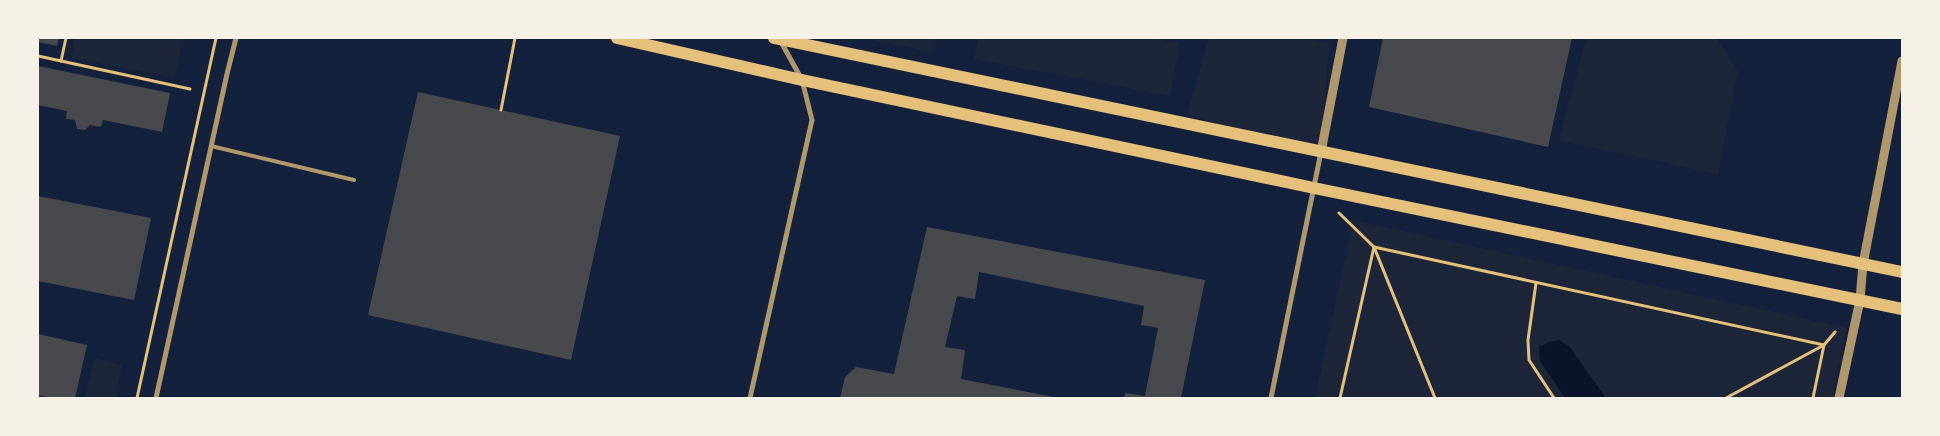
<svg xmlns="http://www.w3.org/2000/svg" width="1940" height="436" font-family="'Playfair Display',serif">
<rect width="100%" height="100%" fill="#14213d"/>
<!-- green -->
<g fill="#1d2539">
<path d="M 75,38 L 183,38 L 175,78 L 71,58 Z"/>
<path d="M 862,38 L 935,38 L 932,52 Z"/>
<path d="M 978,38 L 1149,38 L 1180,43 L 1170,96 L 974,59 Z"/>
<path d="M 1209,38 L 1300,38 L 1329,44 L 1321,152 L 1187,115 Z"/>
<path d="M 1586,38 L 1716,38 L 1738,72 L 1718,174 L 1559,141 Z"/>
<path d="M 1353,220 L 1847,328 L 1831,398 L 1315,398 Z"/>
<path d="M 95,358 L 122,365 L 116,398 L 85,398 Z"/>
</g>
<!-- water -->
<path fill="#0b132b" d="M 1559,340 L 1570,347 L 1606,398 L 1565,398 L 1540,361 L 1539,347 L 1549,342 Z"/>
<!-- building -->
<g fill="#48494c">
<path d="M 38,38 L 59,38 L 57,46 L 38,42 Z"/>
<path d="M 1383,38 L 1572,38 L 1548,147 L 1369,107 Z"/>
<path d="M 38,66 L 170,93 L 162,132 L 103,120 L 101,127 L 90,125 L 85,130 L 77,129 L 75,120 L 66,119 L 67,111 L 38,105 Z"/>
<path d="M 418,92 L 620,136 L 571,360 L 368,315 Z"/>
<path d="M 38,196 L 151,218 L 134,300 L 38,281 Z"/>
<path d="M 927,227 L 1205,280 L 1181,398 L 1124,398 L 1125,393 L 1145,396 L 1158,328 L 1141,325 L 1144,306 L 979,272 L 975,299 L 957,296 L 945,347 L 965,350 L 961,379 L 1059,398 L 840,398 L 845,377 L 856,367 L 894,374 Z"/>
<path d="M 38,334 L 87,345 L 75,398 L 52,398 L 38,395 Z"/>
</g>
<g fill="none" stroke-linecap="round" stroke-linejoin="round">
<!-- path -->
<g stroke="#e5c07b" stroke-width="3">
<path d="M 38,56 L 190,89"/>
<path d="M 61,61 L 66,38"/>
<path d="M 501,110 L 515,38"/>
<path d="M 1339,213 L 1374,247 L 1435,398"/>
<path d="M 1536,283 L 1528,340 L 1529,360 L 1554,398"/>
<path d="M 137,398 L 216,38"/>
<path d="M 1340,398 L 1374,247 L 1824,345 L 1813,398"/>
<path d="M 1726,398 L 1824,345 L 1835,332"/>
</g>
<!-- service -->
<path stroke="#b1986c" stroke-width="4" d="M 211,146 L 354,180"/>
<!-- minor -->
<g stroke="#b1986c" stroke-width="5">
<path d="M 156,398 L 227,74 L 236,38"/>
<path d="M 750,398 L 812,120 L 802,80 L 780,40"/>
<path d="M 1271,398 L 1321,152"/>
</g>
<!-- tertiary -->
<g stroke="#b1986c" stroke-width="9">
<path d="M 1321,152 L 1343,38"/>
<path d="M 1839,398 L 1860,300 L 1863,264 L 1902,61"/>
</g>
<!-- primary -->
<g stroke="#e5c07b" stroke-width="12">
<path d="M 617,38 L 802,80 L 1314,188 L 1902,309"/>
<path d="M 774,38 L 1902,272"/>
</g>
</g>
<!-- border -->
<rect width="1940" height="436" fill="none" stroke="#f6f1e7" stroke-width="78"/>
</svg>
